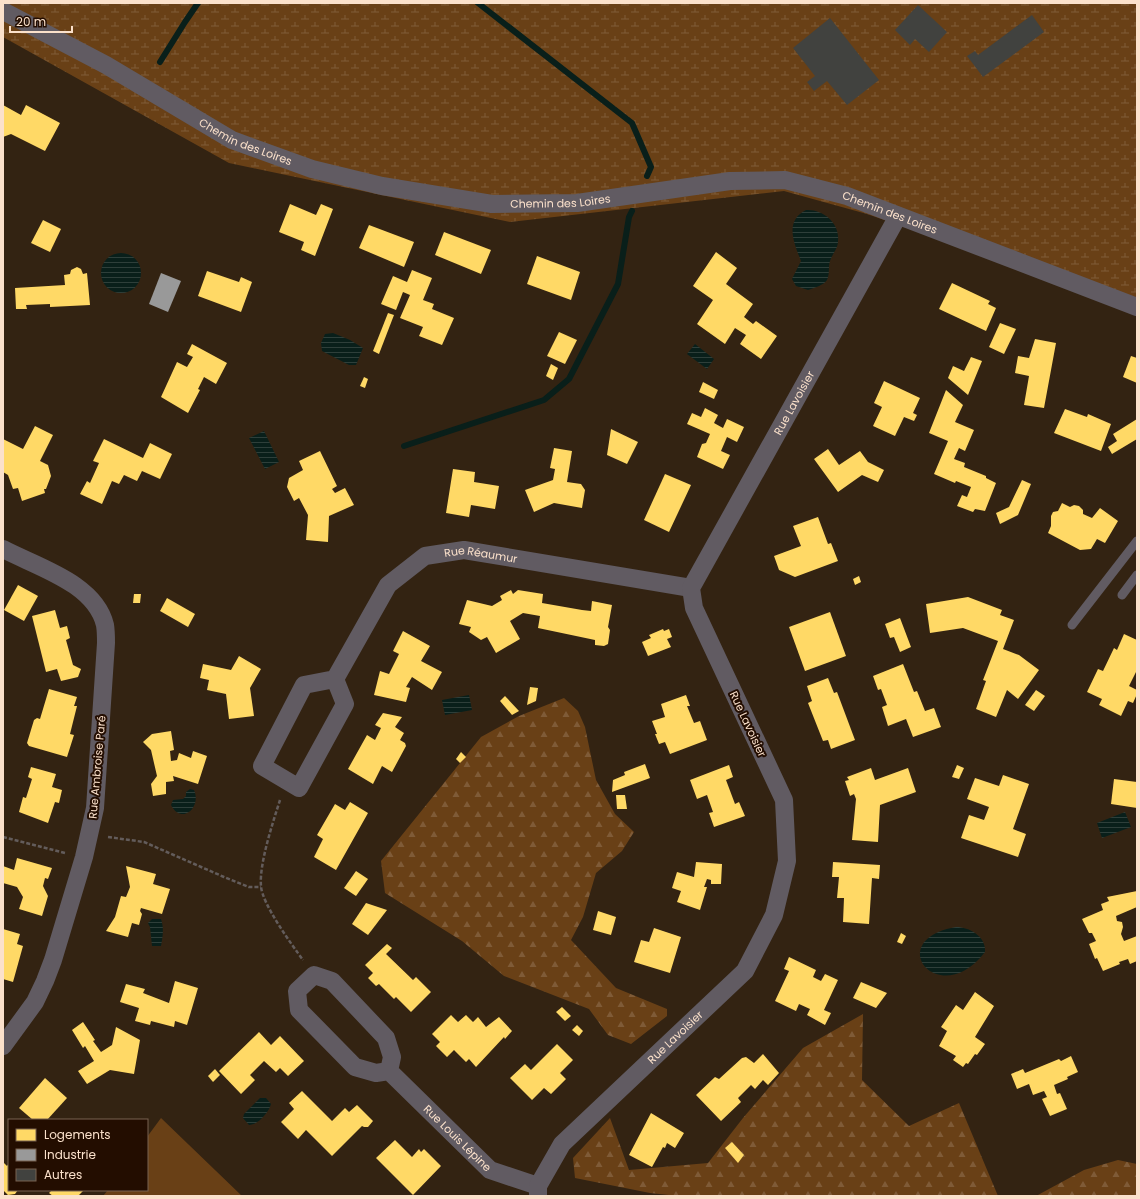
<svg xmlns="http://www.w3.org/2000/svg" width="1140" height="1199" font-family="Poppins,sans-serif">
<defs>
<pattern id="forest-firs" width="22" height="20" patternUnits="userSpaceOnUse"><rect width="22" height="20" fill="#694016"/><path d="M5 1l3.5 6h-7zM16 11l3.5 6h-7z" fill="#7f5b37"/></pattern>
<pattern id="wetland-marsh" width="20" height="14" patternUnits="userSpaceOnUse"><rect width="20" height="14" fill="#694016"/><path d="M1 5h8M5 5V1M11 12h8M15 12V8" fill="none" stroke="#7f5b37"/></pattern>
<pattern id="water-rules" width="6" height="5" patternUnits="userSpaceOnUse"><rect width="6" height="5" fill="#091f1a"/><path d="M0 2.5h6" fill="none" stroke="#2e3f3a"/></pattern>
</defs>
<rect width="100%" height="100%" fill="#332312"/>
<!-- grass -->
<path fill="#694016" d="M 161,1118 L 242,1196 L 103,1196 L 108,1190 L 147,1190 L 147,1137 Z"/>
<!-- forest -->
<g fill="url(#forest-firs)">
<path d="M 564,698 L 578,711 L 585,727 L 596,780 L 615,814 L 634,832 L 622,851 L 596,873 L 583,917 L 571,940 L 616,988 L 667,1009 L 667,1016 L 631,1044 L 608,1035 L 589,1009 L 504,976 L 462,941 L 385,893 L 381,861 L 481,737 L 519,716 Z"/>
<path d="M 863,1014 L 862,1080 L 909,1126 L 959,1103 L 998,1196 L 678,1196 L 650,1193 L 575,1178 L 573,1158 L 610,1118 L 629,1170 L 708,1163 L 743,1118 L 803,1048 Z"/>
<path d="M 1118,1160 L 1137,1164 L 1137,1196 L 1036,1196 L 1084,1170 Z"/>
</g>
<!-- wetland -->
<path fill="url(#wetland-marsh)" d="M 3,3 L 1137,3 L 1137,308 L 867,214 L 784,191 L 510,222 L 229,163 L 3,37 Z"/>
<!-- water -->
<g fill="url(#water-rules)">
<path d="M 806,210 C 823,209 840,223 838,241 C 838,249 832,254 830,261 C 828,267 830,274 827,280 C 824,285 814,288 808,290 L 796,286 L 792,279 L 801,261 C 794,243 784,221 806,210 Z"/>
<circle cx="121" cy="273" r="20"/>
<path d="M 333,333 L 350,340 L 363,348 L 356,365 L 349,365 L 322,351 L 321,343 L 325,334 Z"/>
<path d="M 695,344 L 714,359 L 707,369 L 687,354 Z"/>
<path d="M 264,431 L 279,462 L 265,469 L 249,438 Z"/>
<path d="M 469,695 L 472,710 L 445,715 L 442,700 Z"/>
<path d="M 190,789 L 194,790 C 202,808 181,825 171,805 L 173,800 L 183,799 L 186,796 L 186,792 Z"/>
<path d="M 1125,812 L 1131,827 L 1102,838 L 1097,823 Z"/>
<path d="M 152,919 L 161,919 C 164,928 163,936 161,946 L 152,946 L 150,927 L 148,923 Z"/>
<path d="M 956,927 C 969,927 986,936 985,952 C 939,1012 881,940 956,927 Z"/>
<path d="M 260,1098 L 266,1098 L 271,1104 C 269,1112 258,1125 249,1125 L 243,1118 L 244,1114 Z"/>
</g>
<!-- homes -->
<g fill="#ffd966">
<path d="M 3,105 L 21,115 L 26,105 L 60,123 L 45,151 L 11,134 L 3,137 Z"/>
<path d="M 290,204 L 316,215 L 321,204 L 333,209 L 315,256 L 301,250 L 304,242 L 279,232 Z"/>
<path d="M 43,220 L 61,229 L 50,252 L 31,243 Z"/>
<path d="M 369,225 L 414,242 L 404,267 L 359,248 Z"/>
<path d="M 444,232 L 491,250 L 481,274 L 435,255 Z"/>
<path d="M 716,252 L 737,268 L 726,284 L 753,304 L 744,317 L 753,324 L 756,321 L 777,336 L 761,359 L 740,344 L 746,335 L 735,328 L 725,344 L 697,324 L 713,300 L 693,286 Z"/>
<path d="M 537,256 L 580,272 L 571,300 L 527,284 Z"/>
<path d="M 77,267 L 81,269 L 83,274 L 87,273 L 90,305 L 50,307 L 50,304 L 26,305 L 27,309 L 16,309 L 15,288 L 65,285 L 64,275 L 70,274 L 71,270 Z"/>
<path d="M 412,270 L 432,278 L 423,300 L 434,304 L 432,309 L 454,318 L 442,345 L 419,336 L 423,327 L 400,318 L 410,295 L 403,292 L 396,310 L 381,304 L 393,276 L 407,282 Z"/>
<path d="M 207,271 L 239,282 L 241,277 L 252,282 L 241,312 L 198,296 Z"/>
<path d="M 952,283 L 990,301 L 988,304 L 996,308 L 986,331 L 939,309 Z"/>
<path d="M 388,313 L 394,315 L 379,354 L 373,351 Z"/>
<path d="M 1000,323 L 1016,329 L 1004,354 L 989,347 Z"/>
<path d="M 559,332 L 577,340 L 565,364 L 547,356 Z"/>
<path d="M 1035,339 L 1056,343 L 1044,408 L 1024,405 L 1029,376 L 1015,373 L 1018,356 L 1029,358 Z"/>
<path d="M 192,344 L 227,363 L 216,384 L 204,377 L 198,389 L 200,390 L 188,413 L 161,397 L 177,362 L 187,367 L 193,357 L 187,354 Z"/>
<path d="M 1131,356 L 1137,358 L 1137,383 L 1123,377 Z"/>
<path d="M 971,357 L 982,361 L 968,395 L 948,378 L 953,366 L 964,371 Z"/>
<path d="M 551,364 L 558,368 L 553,380 L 546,376 Z"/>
<path d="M 364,377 L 368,379 L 365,388 L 360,386 Z"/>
<path d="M 884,381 L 920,398 L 913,413 L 917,415 L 914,421 L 904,417 L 895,436 L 873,426 L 882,407 L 874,403 Z"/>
<path d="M 703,382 L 718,390 L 714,399 L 699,392 Z"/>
<path d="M 946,390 L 963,405 L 955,422 L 974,430 L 965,451 L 959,448 L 954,459 L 965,463 L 964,467 L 986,476 L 986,478 L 996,483 L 985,511 L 975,509 L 973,512 L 957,506 L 962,495 L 967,497 L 971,487 L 956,481 L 955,483 L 934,474 L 948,441 L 929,433 Z"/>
<path d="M 705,408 L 718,415 L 714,423 L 723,428 L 727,419 L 744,427 L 737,442 L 727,437 L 721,451 L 730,455 L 723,469 L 697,457 L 702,444 L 706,443 L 710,434 L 687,424 L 692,413 L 701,417 Z"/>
<path d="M 1065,409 L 1087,417 L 1088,414 L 1111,424 L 1101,451 L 1054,433 Z"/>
<path d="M 1137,419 L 1137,439 L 1112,454 L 1108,447 L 1117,441 L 1113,434 Z"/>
<path d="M 35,426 L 53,435 L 40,461 L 48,465 L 51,476 L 46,489 L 44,489 L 45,493 L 22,501 L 18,488 L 13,489 L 8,475 L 3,472 L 3,439 L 23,449 Z"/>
<path d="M 611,429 L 638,442 L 627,464 L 607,455 Z"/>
<path d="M 104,439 L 143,458 L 150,443 L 172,454 L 160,479 L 142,471 L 137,481 L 124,475 L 119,484 L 112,481 L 102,504 L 80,494 L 87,481 L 90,483 L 99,463 L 93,461 Z"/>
<path d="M 554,448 L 572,451 L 567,482 L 581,484 L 585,490 L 582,508 L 554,503 L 534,512 L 525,490 L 553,480 L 555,469 L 550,468 Z"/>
<path d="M 828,449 L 839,465 L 860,451 L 868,462 L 884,470 L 878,482 L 862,475 L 838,492 L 814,459 Z"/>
<path d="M 320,451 L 337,486 L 332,489 L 335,493 L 345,488 L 354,505 L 329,516 L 328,542 L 306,540 L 308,515 L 299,498 L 294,501 L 287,487 L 289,478 L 303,470 L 299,461 Z"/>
<path d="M 453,469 L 475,472 L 474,482 L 499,486 L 495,509 L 471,505 L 469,517 L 446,513 Z"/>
<path d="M 665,474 L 691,485 L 669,532 L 644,520 Z"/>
<path d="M 1022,480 L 1031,484 L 1018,515 L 1000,524 L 996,513 L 1009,507 Z"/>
<path d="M 1062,503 L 1070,507 L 1074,505 L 1079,506 L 1083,510 L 1083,514 L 1092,518 L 1100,508 L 1118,521 L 1105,543 L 1097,539 L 1091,549 L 1080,550 L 1048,533 L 1051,526 L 1051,516 L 1053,512 L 1058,511 Z"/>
<path d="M 818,517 L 828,544 L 831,543 L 838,561 L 795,577 L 779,570 L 774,556 L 801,546 L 793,526 Z"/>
<path d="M 859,576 L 861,582 L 855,585 L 853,579 Z"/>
<path d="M 18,585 L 38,596 L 24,621 L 4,610 Z"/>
<path d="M 511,590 L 513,594 L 518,590 L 543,594 L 542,603 L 582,610 L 591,611 L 592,601 L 612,605 L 608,627 L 610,630 L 608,644 L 604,646 L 595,645 L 595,640 L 538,628 L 540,616 L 523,613 L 510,621 L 520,639 L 496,653 L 487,637 L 481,640 L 469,632 L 471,627 L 459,624 L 467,600 L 492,606 L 502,600 L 500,596 Z"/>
<path d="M 134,594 L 141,594 L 140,603 L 133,603 Z"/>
<path d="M 968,597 L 1002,610 L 1000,615 L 1014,620 L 1003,649 L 1019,655 L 1039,670 L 1018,699 L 1007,690 L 996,717 L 976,709 L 986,681 L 983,680 L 998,641 L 963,628 L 930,633 L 926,604 Z"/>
<path d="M 167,598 L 195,614 L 188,627 L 160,611 Z"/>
<path d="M 55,610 L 60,628 L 67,626 L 70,638 L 66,640 L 73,665 L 81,669 L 78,677 L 61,681 L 57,669 L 46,672 L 32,616 Z"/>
<path d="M 830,612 L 846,656 L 805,671 L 789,627 Z"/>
<path d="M 900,618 L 911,647 L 900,652 L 894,637 L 890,638 L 885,624 Z"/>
<path d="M 663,629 L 664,631 L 669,629 L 672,637 L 667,639 L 671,647 L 648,656 L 642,642 L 651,638 L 649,635 Z"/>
<path d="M 403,631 L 430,646 L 421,661 L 442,672 L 432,690 L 412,677 L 406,687 L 410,688 L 406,702 L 374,695 L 380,671 L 389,674 L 399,654 L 393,651 Z"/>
<path d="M 1124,634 L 1137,640 L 1137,670 L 1129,686 L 1137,690 L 1137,694 L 1133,703 L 1128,701 L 1121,716 L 1099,705 L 1102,699 L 1087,692 L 1098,669 L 1103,671 L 1114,648 L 1117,650 Z"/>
<path d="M 239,656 L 261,669 L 250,688 L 254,716 L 229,719 L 226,694 L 207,690 L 209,680 L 200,678 L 203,664 L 231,670 Z"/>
<path d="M 903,664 L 914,692 L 917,691 L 925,711 L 934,708 L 941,727 L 913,737 L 906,719 L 888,726 L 882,707 L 887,705 L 881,689 L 878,690 L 873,676 Z"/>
<path d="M 828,678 L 834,693 L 837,692 L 855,740 L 831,749 L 828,740 L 823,741 L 808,703 L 812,701 L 807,686 Z"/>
<path d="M 530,687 L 538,688 L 536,701 L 527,705 Z"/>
<path d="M 49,689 L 77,697 L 74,706 L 77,706 L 70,734 L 74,735 L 67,757 L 29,746 L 27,743 L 34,720 L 37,718 L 40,719 Z"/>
<path d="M 1036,690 L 1045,696 L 1034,711 L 1025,705 Z"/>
<path d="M 686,695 L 690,706 L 687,706 L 694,723 L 700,721 L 707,740 L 670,754 L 665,742 L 659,744 L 655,734 L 657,734 L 652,721 L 665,717 L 661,704 Z"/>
<path d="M 505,696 L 519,711 L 512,715 L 500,701 Z"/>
<path d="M 383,713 L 402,717 L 395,727 L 404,733 L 400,740 L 405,743 L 406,746 L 392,772 L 382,766 L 373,784 L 348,769 L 367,735 L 375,740 L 381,728 L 375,725 Z"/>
<path d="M 171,731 L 174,750 L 170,751 L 171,761 L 177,760 L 179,753 L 191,758 L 193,751 L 207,756 L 198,784 L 173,776 L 174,781 L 166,782 L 166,794 L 153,796 L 151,784 L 157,776 L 151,750 L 143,742 L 152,734 Z"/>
<path d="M 461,752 L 466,757 L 460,763 L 456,759 Z"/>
<path d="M 645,764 L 650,778 L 612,792 L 613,780 L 625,775 L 624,772 Z"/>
<path d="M 729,765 L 733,777 L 726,780 L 735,804 L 739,802 L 745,816 L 714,827 L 709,813 L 713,812 L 707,795 L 697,799 L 690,780 Z"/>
<path d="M 957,765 L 964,768 L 959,779 L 952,777 Z"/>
<path d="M 31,767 L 56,774 L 52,787 L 62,790 L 59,803 L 55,802 L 48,823 L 19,812 L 23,797 L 26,798 L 32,779 L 28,777 Z"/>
<path d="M 871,768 L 875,780 L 908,768 L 916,792 L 880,805 L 878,842 L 852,840 L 856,799 L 854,794 L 850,796 L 845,781 L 849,780 L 847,777 Z"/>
<path d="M 1003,775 L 1029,784 L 1013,829 L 1026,834 L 1018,857 L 961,838 L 969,815 L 984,820 L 989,807 L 967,799 L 975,778 L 999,786 Z"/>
<path d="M 1114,779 L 1137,782 L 1137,808 L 1111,804 Z"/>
<path d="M 616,795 L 625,795 L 627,809 L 617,809 Z"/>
<path d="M 350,802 L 368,813 L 336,870 L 314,857 L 323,839 L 317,835 L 335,804 L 345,810 Z"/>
<path d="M 17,858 L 52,868 L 48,879 L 45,878 L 43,886 L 48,896 L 42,916 L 19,909 L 23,897 L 17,887 L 3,883 L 3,866 L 14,870 Z"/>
<path d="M 696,862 L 722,864 L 721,884 L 711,884 L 711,880 L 707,879 L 704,887 L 707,887 L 700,910 L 677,902 L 681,891 L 672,888 L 677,872 L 694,877 Z"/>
<path d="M 833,862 L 880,865 L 879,879 L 872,878 L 869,924 L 843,922 L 844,898 L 837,898 L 839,877 L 832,877 Z"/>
<path d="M 126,866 L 156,874 L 153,884 L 170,889 L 162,914 L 141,908 L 140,911 L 142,914 L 139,925 L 132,923 L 128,937 L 106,931 L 115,917 L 121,896 L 126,897 L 130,887 Z"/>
<path d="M 356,871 L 368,879 L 356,896 L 344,888 Z"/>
<path d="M 1137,891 L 1137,907 L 1116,916 L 1117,921 L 1122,922 L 1123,927 L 1121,934 L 1124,941 L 1137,936 L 1137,961 L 1130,964 L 1128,959 L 1119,962 L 1120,964 L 1103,971 L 1097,958 L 1095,959 L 1089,944 L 1096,941 L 1092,933 L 1089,933 L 1082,919 L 1103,910 L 1101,904 L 1109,901 L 1107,897 Z"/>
<path d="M 366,903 L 387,910 L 368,935 L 352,924 Z"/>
<path d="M 598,911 L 616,917 L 611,935 L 593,930 Z"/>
<path d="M 654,928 L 681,937 L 670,973 L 634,962 L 641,940 L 649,942 Z"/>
<path d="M 3,929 L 20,934 L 17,944 L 23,946 L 13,982 L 3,979 Z"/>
<path d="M 901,933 L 906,936 L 902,944 L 897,942 Z"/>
<path d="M 387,944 L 392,948 L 386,954 L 413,980 L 416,977 L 431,992 L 411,1012 L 396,997 L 394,999 L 379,984 L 376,986 L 368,978 L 373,973 L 365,965 Z"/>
<path d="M 789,957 L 816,970 L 813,977 L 821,981 L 825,974 L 838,980 L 824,1010 L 831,1013 L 825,1025 L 807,1015 L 810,1009 L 799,1004 L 796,1011 L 775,1001 L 789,971 L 784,969 Z"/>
<path d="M 175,981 L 198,988 L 187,1025 L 175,1021 L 174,1027 L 151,1021 L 150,1025 L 135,1021 L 139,1008 L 120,1002 L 126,984 L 145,989 L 143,993 L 169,1003 Z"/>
<path d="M 861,982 L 887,993 L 876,1008 L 853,998 Z"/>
<path d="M 975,992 L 994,1006 L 975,1037 L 985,1044 L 977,1055 L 975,1054 L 968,1064 L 966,1063 L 963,1067 L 953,1060 L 956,1056 L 939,1046 L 947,1031 L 941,1027 L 956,1005 L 963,1010 Z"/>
<path d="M 562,1007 L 571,1016 L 565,1021 L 556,1012 Z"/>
<path d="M 451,1015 L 458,1022 L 466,1015 L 473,1022 L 478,1017 L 486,1027 L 499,1017 L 512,1031 L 505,1039 L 504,1037 L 476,1067 L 469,1059 L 466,1062 L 454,1050 L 447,1057 L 436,1046 L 440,1042 L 432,1034 Z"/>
<path d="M 83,1022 L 95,1040 L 93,1041 L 101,1052 L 112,1045 L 116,1027 L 140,1040 L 134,1074 L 110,1070 L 87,1084 L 78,1071 L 94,1061 L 85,1046 L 83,1048 L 72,1030 Z"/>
<path d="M 577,1025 L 583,1031 L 579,1036 L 572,1030 Z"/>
<path d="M 259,1032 L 271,1045 L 280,1036 L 304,1061 L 288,1076 L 280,1068 L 276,1072 L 264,1061 L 250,1075 L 255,1080 L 241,1094 L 219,1071 Z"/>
<path d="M 557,1044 L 573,1060 L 560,1073 L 566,1079 L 551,1094 L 544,1088 L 532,1100 L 510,1078 L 525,1064 L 531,1070 Z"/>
<path d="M 763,1054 L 779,1073 L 768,1085 L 763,1080 L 755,1089 L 751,1085 L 738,1098 L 741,1102 L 721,1121 L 696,1095 L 715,1077 L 719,1079 L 742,1058 L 746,1057 L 754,1063 Z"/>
<path d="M 1071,1056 L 1078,1072 L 1067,1077 L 1068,1079 L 1054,1085 L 1057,1094 L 1060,1093 L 1067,1109 L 1050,1116 L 1042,1099 L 1047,1097 L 1044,1091 L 1033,1095 L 1029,1084 L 1017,1089 L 1011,1074 L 1023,1069 L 1025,1073 L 1059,1059 L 1061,1061 Z"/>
<path d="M 215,1069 L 220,1075 L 213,1082 L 208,1076 Z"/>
<path d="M 45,1078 L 67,1098 L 47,1120 L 33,1120 L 19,1108 Z"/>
<path d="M 302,1091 L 332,1121 L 345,1108 L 349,1112 L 357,1105 L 373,1121 L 368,1127 L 364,1127 L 362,1126 L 332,1156 L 306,1130 L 298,1139 L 281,1122 L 294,1109 L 289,1103 Z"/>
<path d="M 651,1113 L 684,1133 L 675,1148 L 667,1143 L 665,1148 L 663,1147 L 652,1167 L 629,1155 Z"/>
<path d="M 395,1140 L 412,1157 L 419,1149 L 421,1152 L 424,1149 L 441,1166 L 413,1195 L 376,1158 Z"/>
<path d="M 732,1142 L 744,1155 L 738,1163 L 725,1148 Z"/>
<path d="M 3,1162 L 7,1166 L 9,1163 L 9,1190 L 18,1190 L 15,1194 L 8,1195 L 3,1190 Z"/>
<path d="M 52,1190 L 82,1190 L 83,1191 L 78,1196 L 53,1196 L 49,1193 Z"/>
</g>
<!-- industry -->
<path fill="#999" d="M 161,273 L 181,281 L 168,312 L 149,304 Z"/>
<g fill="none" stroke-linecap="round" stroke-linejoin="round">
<!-- stream -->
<g stroke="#091f1a" stroke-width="6">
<path d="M 478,3 L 632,123 L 651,167 L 647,176"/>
<path d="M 160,62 L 185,22 L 198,3"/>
<path d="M 404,446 L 544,400 L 569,379 L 618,284 L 629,217 L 632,211"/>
</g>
</g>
<!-- building -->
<g fill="#41423f">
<path d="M 918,5 L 947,32 L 929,52 L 915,39 L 910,45 L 895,30 Z"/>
<path d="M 1032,15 L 1044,32 L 983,77 L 967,56 L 975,51 L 978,55 Z"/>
<path d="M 830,18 L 879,80 L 847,105 L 827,81 L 814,91 L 807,82 L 815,76 L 793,48 Z"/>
</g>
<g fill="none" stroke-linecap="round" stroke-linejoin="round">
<!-- path -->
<g stroke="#635c5b" stroke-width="2.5" stroke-dasharray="4 2" stroke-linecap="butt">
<path d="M 280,800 C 273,822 259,864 261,886 C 262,904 292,945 303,960"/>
<path d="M 3,837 L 65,853"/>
<path d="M 108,837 L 144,842 L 224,877 L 249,887 L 261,887"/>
</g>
<!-- lane -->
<g stroke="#615b62" stroke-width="9">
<path d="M 1122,595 L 1137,575"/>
<path d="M 1072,625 L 1137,541"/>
</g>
<!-- street -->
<g stroke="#615b62" stroke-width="18">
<path id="s1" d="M 3,11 L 106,65 L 232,140 L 312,169 L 382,186 L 492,204 L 577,203 L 730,181 L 785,180 L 847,196 L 1137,307"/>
<path d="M 3,549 C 37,567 95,583 105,625 C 106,631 106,637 106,643 L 95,808 L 84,857 L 53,960 L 45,981 L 35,1002 L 3,1046"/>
<path id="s2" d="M 335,679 L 345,704 L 299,788 L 262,766 L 304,685 L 335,679 L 388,585 L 425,556 L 464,550 L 691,588"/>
<path id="s3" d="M 389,1071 L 376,1073 L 355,1067 L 299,1010 L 297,991 L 314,975 L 332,981 L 386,1038 L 392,1057 L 389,1071 L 490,1170 L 538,1186"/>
<path id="s4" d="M 538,1196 L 538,1186 L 562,1144 L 745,971 L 774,915 L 787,861 L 784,800 L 694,608 L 691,588 L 898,216"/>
</g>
</g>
<g text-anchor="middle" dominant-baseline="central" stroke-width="4" stroke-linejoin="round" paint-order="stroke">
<!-- street labels -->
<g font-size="11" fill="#fbe1cb" stroke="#230d00">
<text stroke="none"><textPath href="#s1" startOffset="276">Chemin des Loires</textPath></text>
<text stroke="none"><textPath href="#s1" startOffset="600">Chemin des Loires</textPath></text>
<text stroke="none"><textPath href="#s1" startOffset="936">Chemin des Loires</textPath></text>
<text stroke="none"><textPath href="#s4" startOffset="934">Rue Lavoisier</textPath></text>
<text stroke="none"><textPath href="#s2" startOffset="500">Rue Réaumur</textPath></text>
<text transform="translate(748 724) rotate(65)">Rue Lavoisier</text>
<text transform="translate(97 767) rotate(-85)">Rue Ambroise Paré</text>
<text stroke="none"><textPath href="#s4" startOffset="214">Rue Lavoisier</textPath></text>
<text stroke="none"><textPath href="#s3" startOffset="385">Rue Louis Lépine</textPath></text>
</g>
</g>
<!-- border -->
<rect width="1140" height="1199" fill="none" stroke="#fbe1cb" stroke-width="8"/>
<!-- legend -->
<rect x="8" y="1119" width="140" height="72" fill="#230d00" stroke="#796251"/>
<rect x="16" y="1129" width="20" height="12" fill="#ffd966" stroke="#796251"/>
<text x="44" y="1139" font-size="12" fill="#fbe1cb">Logements</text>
<rect x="16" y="1149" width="20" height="12" fill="#999999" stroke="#796251"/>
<text x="44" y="1159" font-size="12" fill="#fbe1cb">Industrie</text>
<rect x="16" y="1169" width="20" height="12" fill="#41423f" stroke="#796251"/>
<text x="44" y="1179" font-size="12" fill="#fbe1cb">Autres</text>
<!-- scale -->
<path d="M10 26v6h62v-6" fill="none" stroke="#fbe1cb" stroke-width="2"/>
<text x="16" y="26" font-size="12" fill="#fbe1cb" stroke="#230d00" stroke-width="3" paint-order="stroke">20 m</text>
</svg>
